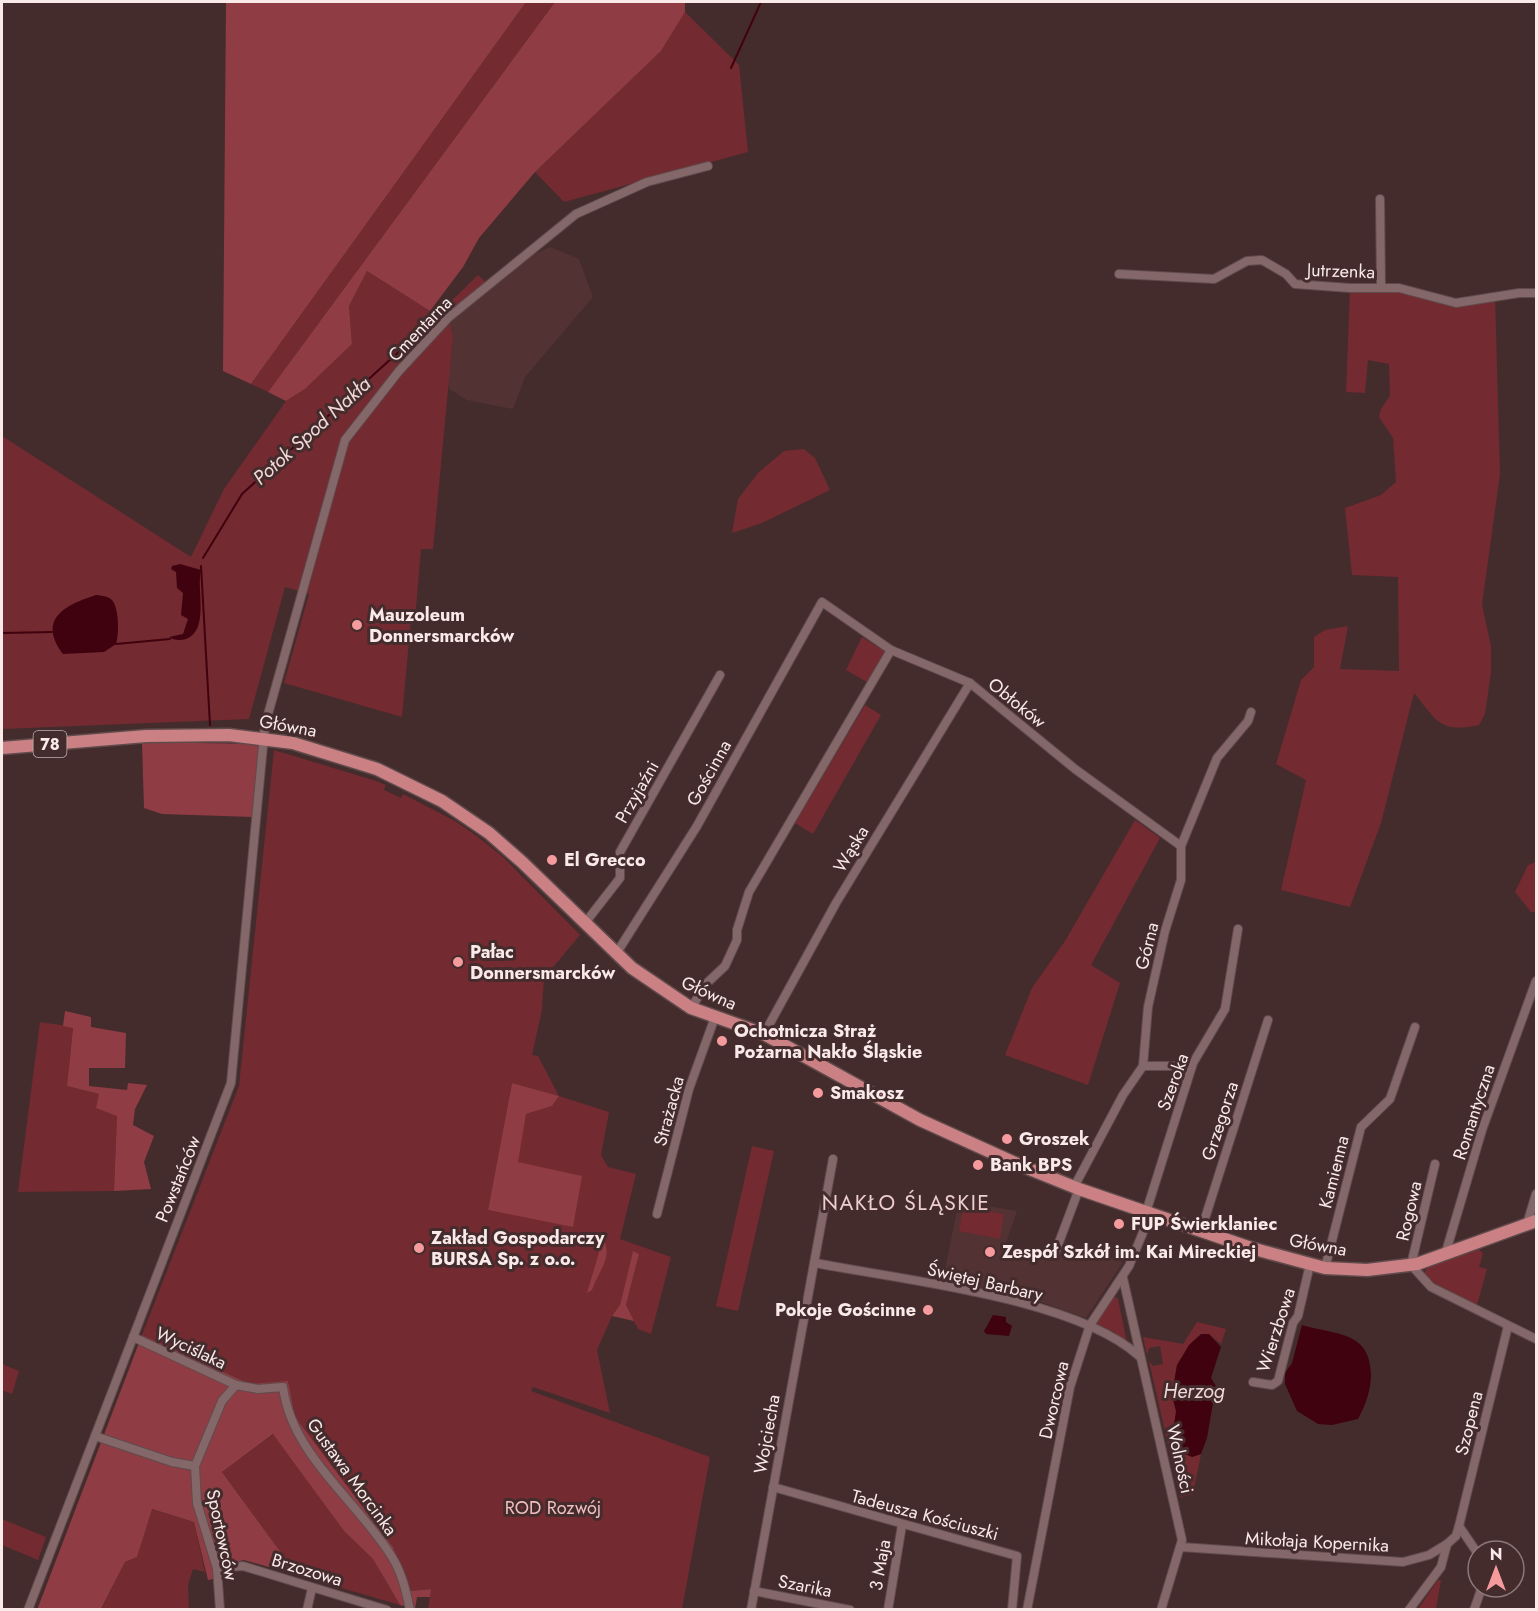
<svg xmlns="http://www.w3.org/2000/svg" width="1538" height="1611" font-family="Jost,sans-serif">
<rect width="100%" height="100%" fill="#442c2d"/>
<!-- built -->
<g fill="#523233">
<path d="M 550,247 L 579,259 L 593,297 L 525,377 L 513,409 L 467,400 L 449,389 L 448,324 L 533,255 Z"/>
<path d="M 959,1201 L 1017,1211 L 1006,1243 L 1058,1260 L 1065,1241 L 1123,1262 L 1086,1318 L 1041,1302 L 942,1284 Z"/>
</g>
<!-- green -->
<g fill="#732a31" fill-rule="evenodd">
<path d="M 526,2 L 555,2 L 268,392 L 251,384 Z"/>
<path d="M 685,12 L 739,65 L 748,152 L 564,202 L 535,172 L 661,51 Z"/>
<path d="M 367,271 L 430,311 L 437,304 L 443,309 L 478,275 L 489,285 L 448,318 L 453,337 L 433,549 L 421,549 L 415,620 L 411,620 L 402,717 L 284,683 L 309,594 L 285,587 L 249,719 L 2,729 L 2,436 L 191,557 L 224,489 L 286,401 L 305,389 L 352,344 L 349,306 Z"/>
<path d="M 1384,287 L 1444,301 L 1495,296 L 1500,474 L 1482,605 L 1491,646 L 1491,672 L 1485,714 L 1479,725 C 1439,734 1436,719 1414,693 L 1381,823 L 1350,907 L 1281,890 L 1306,780 L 1276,764 L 1301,680 L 1314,667 L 1314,637 L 1325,630 L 1348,626 L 1340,669 L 1399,671 L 1398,577 L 1352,575 L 1345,508 L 1381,495 L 1396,482 L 1393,438 L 1379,417 L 1381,409 L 1390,396 L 1389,364 L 1368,360 L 1365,393 L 1346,392 L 1350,288 Z"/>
<path d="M 804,449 L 815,458 L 830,490 L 762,523 L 732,533 L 738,499 L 758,473 L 784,451 Z"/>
<path d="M 862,637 L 886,652 L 867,682 L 846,670 Z"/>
<path d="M 865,705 L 881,715 L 813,834 L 795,823 Z"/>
<path d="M 274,750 L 376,781 L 386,785 L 384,790 L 401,798 L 403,794 L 455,821 L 478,837 L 503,857 L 580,935 L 544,978 L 542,1010 L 532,1055 L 538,1056 L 559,1096 L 609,1112 L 601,1155 L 608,1167 L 636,1174 L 620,1239 L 671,1257 L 651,1334 L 638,1329 L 626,1305 L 639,1254 L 633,1252 L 620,1305 L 612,1316 L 597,1350 L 610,1413 L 533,1387 L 531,1391 L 710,1457 L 682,1609 L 428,1609 L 431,1589 L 411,1591 L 393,1547 L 295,1417 L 288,1382 L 250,1384 L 142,1335 L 239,1086 ZM 512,1083 L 559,1096 L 552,1106 L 526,1114 L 517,1162 L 573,1226 L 488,1210 Z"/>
<path d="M 1135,820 L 1160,838 L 1091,965 L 1120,983 L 1088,1085 L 1005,1055 L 1032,988 L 1065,941 Z"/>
<path d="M 1536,862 L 1536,912 L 1531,912 L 1515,892 L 1528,865 Z"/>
<path d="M 40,1022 L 73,1027 L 67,1086 L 99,1094 L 117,1115 L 114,1191 L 18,1192 Z"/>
<path d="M 752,1146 L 774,1151 L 738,1311 L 716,1306 Z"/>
<path d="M 963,1207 L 1004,1214 L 1000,1239 L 959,1231 Z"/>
<path d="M 1479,1249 L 1483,1254 L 1479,1267 L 1487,1269 L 1477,1305 L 1428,1280 L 1424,1275 L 1427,1267 Z"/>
<path d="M 1114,1296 L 1118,1299 L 1127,1343 L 1114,1332 L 1096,1324 Z"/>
<path d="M 1197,1322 L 1226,1329 L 1221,1344 L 1210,1335 L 1177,1365 C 1170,1403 1178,1422 1192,1457 L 1201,1454 L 1193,1494 L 1180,1497 L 1149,1361 L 1153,1366 L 1163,1364 L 1160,1346 L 1149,1348 L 1147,1355 L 1143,1337 L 1183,1344 Z"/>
<path d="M 2,1364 L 19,1371 L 12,1394 L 2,1390 Z"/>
<path d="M 274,1434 L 344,1531 L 373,1559 L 400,1605 L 293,1574 L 293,1569 L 222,1472 Z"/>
<path d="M 151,1509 L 194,1522 L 205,1572 L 193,1569 L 188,1585 L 189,1609 L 101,1610 L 125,1562 L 137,1557 Z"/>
<path d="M 2,1519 L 46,1537 L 38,1560 L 2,1545 Z"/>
<path d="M 1438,1580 L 1441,1580 L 1436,1609 L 1418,1609 Z"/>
</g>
<!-- forest -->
<g fill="#903c44">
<path d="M 226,2 L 526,2 L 251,384 L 223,371 Z"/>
<path d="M 555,2 L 685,2 L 685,12 L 661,51 L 535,172 L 479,238 L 463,267 L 430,311 L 367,271 L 349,306 L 352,344 L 305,389 L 286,401 L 268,392 Z"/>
<path d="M 142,742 L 260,744 L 253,817 L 162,814 L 144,808 Z"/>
<path d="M 65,1011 L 91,1017 L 91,1027 L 126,1033 L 125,1068 L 89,1068 L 89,1086 L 127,1090 L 128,1083 L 147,1085 L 135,1109 L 133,1125 L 154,1136 L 144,1162 L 151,1189 L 114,1191 L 117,1116 L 96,1108 L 99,1094 L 67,1086 L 73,1028 L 63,1026 Z"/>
<path d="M 512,1083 L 559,1096 L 552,1106 L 526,1114 L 518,1162 L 582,1176 L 573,1227 L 488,1210 Z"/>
<path d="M 603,1239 C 614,1257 597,1273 592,1290 L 587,1293 Z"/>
<path d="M 633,1251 L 639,1254 L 626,1305 L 634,1321 L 612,1316 L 620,1305 Z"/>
<path d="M 142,1335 L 250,1384 L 288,1381 L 295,1417 L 393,1547 L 411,1591 L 431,1589 L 430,1597 L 417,1597 L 415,1609 L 400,1605 L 373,1559 L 344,1531 L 273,1434 L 222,1472 L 293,1569 L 293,1574 L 244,1560 L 230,1563 L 223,1577 L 208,1580 L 194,1522 L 152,1509 L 137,1557 L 125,1562 L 101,1609 L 37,1610 Z"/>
</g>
<!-- water -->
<g fill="#40020e">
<path d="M 180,564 L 201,570 C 196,589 210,630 186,639 C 180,641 173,640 169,637 L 183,634 L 188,619 L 181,615 L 183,593 L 177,588 L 176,572 L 171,569 L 172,566 Z"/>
<path d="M 96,595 C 103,596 111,596 114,603 C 119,613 119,634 116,644 L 104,652 L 63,654 C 37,619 65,605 96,595 Z"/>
<path d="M 993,1315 L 1006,1317 L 1006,1322 L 1012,1326 L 1009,1336 L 986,1334 L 984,1331 Z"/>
<path d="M 1302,1325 C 1336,1335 1370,1331 1371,1374 C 1371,1390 1366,1404 1358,1419 L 1332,1425 L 1318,1424 L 1297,1411 L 1285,1384 L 1285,1373 L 1292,1363 Z"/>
<path d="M 1201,1334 L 1209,1334 L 1221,1347 L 1211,1378 L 1216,1386 L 1207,1438 L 1201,1454 L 1192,1457 L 1185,1454 L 1174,1425 L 1176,1411 L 1173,1400 L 1174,1382 L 1177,1365 L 1189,1345 Z"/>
</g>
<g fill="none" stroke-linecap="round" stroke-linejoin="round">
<!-- stream -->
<g stroke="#40020e" stroke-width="2">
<path d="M 731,68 L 761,2"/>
<path d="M 203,558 L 242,494 L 436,318"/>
<path d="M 201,566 L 210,725"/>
<path d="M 2,633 L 52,632"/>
<path d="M 116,644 L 170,639"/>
</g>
<!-- minor casing -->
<g stroke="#604b4c" stroke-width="10">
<g id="minor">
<path d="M 1380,199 L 1381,287"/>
<path d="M 1119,274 L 1214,279 L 1247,261 L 1262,260 L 1286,274 L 1295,284 L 1350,288 L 1399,288 L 1456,303 L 1519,293 L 1536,293"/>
<path d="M 585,923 L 620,878 L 620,852 L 720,675"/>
<path d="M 616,954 L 697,826 L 822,602 L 891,650 L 970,683 L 1075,769 L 1181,846"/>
<path d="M 691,1008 L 707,983 L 725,966 L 737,940 L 737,930 L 749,892 L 891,650"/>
<path d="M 764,1034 L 836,903 L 970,683"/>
<path d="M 1143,1066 L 1192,1066"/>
<path d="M 1435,1164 L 1411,1265 L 1431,1287 L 1536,1339"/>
<path d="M 1074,1187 L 1123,1095 L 1143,1066 L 1148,1007 L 1165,931 L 1181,880 L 1181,846 L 1217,758 L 1248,721 L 1251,712"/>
<path d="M 657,1214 L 689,1089 L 715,1017"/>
<path d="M 1527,1224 L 1536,1194"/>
<path d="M 1201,1231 L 1268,1020"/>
<path d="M 1055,1253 L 1079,1189"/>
<path d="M 1445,1255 L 1482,1130 L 1536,981"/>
<path d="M 815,1263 C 902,1280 1075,1298 1139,1356"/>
<path d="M 1325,1268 L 1361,1127 L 1390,1099 L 1415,1027"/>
<path d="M 1123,1278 L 1182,1540 L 1161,1610"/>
<path d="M 133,1337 L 236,1385"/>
<path d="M 1253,1382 L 1272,1385 L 1278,1381 L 1293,1323 L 1298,1316 L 1310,1264"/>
<path d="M 95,1436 L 172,1462 L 195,1466 L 222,1401 L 236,1385 L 258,1389 L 283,1387 C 292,1456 358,1501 392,1557 C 402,1573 406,1591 410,1610"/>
<path d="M 195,1466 L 197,1503 L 217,1568 L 220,1610"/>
<path d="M 773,1487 L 1017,1556 L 1012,1610"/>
<path d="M 1181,1547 L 1403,1562 L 1429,1555 L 1447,1544"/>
<path d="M 1478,1554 L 1459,1526 L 1508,1326"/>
<path d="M 217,1568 L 243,1566 L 387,1610"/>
<path d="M 754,1591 L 850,1610"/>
<path d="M 28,1610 L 231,1083 L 265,725 L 345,440 L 399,371 L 448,318 L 576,214 L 647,182 L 708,166"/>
<path d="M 307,1610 L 312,1588"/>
<path d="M 751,1610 L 833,1159"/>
<path d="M 888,1610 L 902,1525"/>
<path d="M 1027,1610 L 1070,1387 L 1090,1325 L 1129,1266 L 1149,1218 L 1148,1206 L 1193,1063 L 1225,1009 L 1238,929"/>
<path d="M 1409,1610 L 1441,1567 L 1447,1544 L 1456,1536 L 1459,1526"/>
<path d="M 1474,1610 L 1482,1587"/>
</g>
</g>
<!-- primary casing -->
<g stroke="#604b4c" stroke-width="15">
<path id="primary" d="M 2,748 L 146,736 L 229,735 L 293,743 L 377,769 L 442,801 L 489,833 L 522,862 L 632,968 L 691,1008 L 764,1034 L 920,1120 L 1015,1163 L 1079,1189 L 1251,1248 L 1325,1268 L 1367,1270 L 1417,1264 L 1536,1221"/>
</g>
<!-- minor -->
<use href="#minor" stroke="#846869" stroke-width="8"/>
<!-- primary -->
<use href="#primary" stroke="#cb8084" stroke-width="12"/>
</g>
<!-- markers -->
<g fill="#f59b9e" stroke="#442c2d" stroke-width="2">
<circle cx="357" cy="625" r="6"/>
<circle cx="552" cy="860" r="6"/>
<circle cx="458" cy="962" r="6"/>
<circle cx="722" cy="1041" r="6"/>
<circle cx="818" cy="1093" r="6"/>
<circle cx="1007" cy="1139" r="6"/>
<circle cx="978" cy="1165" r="6"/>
<circle cx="1119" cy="1224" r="6"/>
<circle cx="419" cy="1248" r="6"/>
<circle cx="990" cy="1252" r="6"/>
<circle cx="928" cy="1310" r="6"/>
</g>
<g text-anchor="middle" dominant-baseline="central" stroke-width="6" stroke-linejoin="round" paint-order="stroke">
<!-- shield labels -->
<rect fill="#442c2d" stroke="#c3b0b1" stroke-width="1.5" x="33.5" y="731" width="33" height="26" rx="4.5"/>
<g font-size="16" font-weight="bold" fill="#f9e9e9">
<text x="50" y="744">78</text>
</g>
<!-- street labels -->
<g font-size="18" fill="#f9e9e9" stroke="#442c2d">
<text transform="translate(1341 271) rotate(2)">Jutrzenka</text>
<text transform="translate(420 329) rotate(-46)">Cmentarna</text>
<text transform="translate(1017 703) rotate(39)">Obłoków</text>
<text transform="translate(288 726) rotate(10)">Główna</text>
<text transform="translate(709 773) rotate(-61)">Gościnna</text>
<text transform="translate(637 792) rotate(-60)">Przyjaźni</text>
<text transform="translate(851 849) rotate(-59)">Wąska</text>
<text transform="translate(1147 946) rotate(-76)">Górna</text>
<text transform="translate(709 993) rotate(24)">Główna</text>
<text transform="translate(1173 1082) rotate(-70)">Szeroka</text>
<text transform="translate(669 1111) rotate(-75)">Strażacka</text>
<text transform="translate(1474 1112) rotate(-72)">Romantyczna</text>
<text transform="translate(1220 1121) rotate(-72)">Grzegorza</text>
<text transform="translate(1334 1172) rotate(-76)">Kamienna</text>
<text transform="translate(178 1179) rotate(-68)">Powstańców</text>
<text transform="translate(1409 1211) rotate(-77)">Rogowa</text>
<text transform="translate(1318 1245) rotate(10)">Główna</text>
<text transform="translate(985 1282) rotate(13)">Świętej Barbary</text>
<text transform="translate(1276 1330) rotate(-72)">Wierzbowa</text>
<text transform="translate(191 1348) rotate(25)">Wyciślaka</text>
<text transform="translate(1054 1400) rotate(-77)">Dworcowa</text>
<text transform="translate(1469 1423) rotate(-76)">Szopena</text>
<text transform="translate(767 1434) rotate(-80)">Wojciecha</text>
<text transform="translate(1180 1459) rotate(78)">Wolności</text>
<text transform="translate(352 1477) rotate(54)">Gustawa Morcinka</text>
<text transform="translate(925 1515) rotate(15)">Tadeusza Kościuszki</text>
<text transform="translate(222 1535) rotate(78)">Sportowców</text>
<text transform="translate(1317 1542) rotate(3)">Mikołaja Kopernika</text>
<text transform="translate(880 1565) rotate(-80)">3 Maja</text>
<text transform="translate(307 1570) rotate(17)">Brzozowa</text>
<text transform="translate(805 1586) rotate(11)">Szarika</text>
</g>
<!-- poi labels -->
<g font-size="18" font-weight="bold" fill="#f9e9e9" stroke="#442c2d" text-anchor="start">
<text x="369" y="615">Mauzoleum<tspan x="369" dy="21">Donnersmarcków</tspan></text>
<text x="564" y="860">El Grecco</text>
<text x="470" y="952">Pałac<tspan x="470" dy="21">Donnersmarcków</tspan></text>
<text x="734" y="1031">Ochotnicza Straż<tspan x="734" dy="21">Pożarna Nakło Śląskie</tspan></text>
<text x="830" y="1093">Smakosz</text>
<text x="1019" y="1139">Groszek</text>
<text x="990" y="1165">Bank BPS</text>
<text x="1131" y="1224">FUP Świerklaniec</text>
<text x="431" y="1238">Zakład Gospodarczy<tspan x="431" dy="21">BURSA Sp. z o.o.</tspan></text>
<text x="1002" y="1252">Zespół Szkół im. Kai Mireckiej</text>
<text x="916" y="1310" text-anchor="end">Pokoje Gościnne</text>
</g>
<!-- park labels -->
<g font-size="18" fill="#f1bfc0" stroke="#442c2d">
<text x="553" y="1508">ROD Rozwój</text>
</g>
<!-- water labels -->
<g font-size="20" font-style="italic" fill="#f2d9d9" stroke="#442c2d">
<text transform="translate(312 431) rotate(-42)">Potok Spod Nakła</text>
<text x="1194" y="1391">Herzog</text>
</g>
<!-- quarter labels -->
<g font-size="21" letter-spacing="1.5" fill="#eececf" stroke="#442c2d">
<text x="906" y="1203">NAKŁO ŚLĄSKIE</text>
</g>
</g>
<!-- border -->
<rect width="1538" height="1611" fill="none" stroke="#f9e9e9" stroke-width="6"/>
<!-- north arrow -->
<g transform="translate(1496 1569)"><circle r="28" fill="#442c2d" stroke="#8c7878" stroke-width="1.5"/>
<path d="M0-4.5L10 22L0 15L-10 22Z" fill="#f59b9e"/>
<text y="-9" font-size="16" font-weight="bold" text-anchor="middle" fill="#f9e9e9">N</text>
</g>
</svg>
